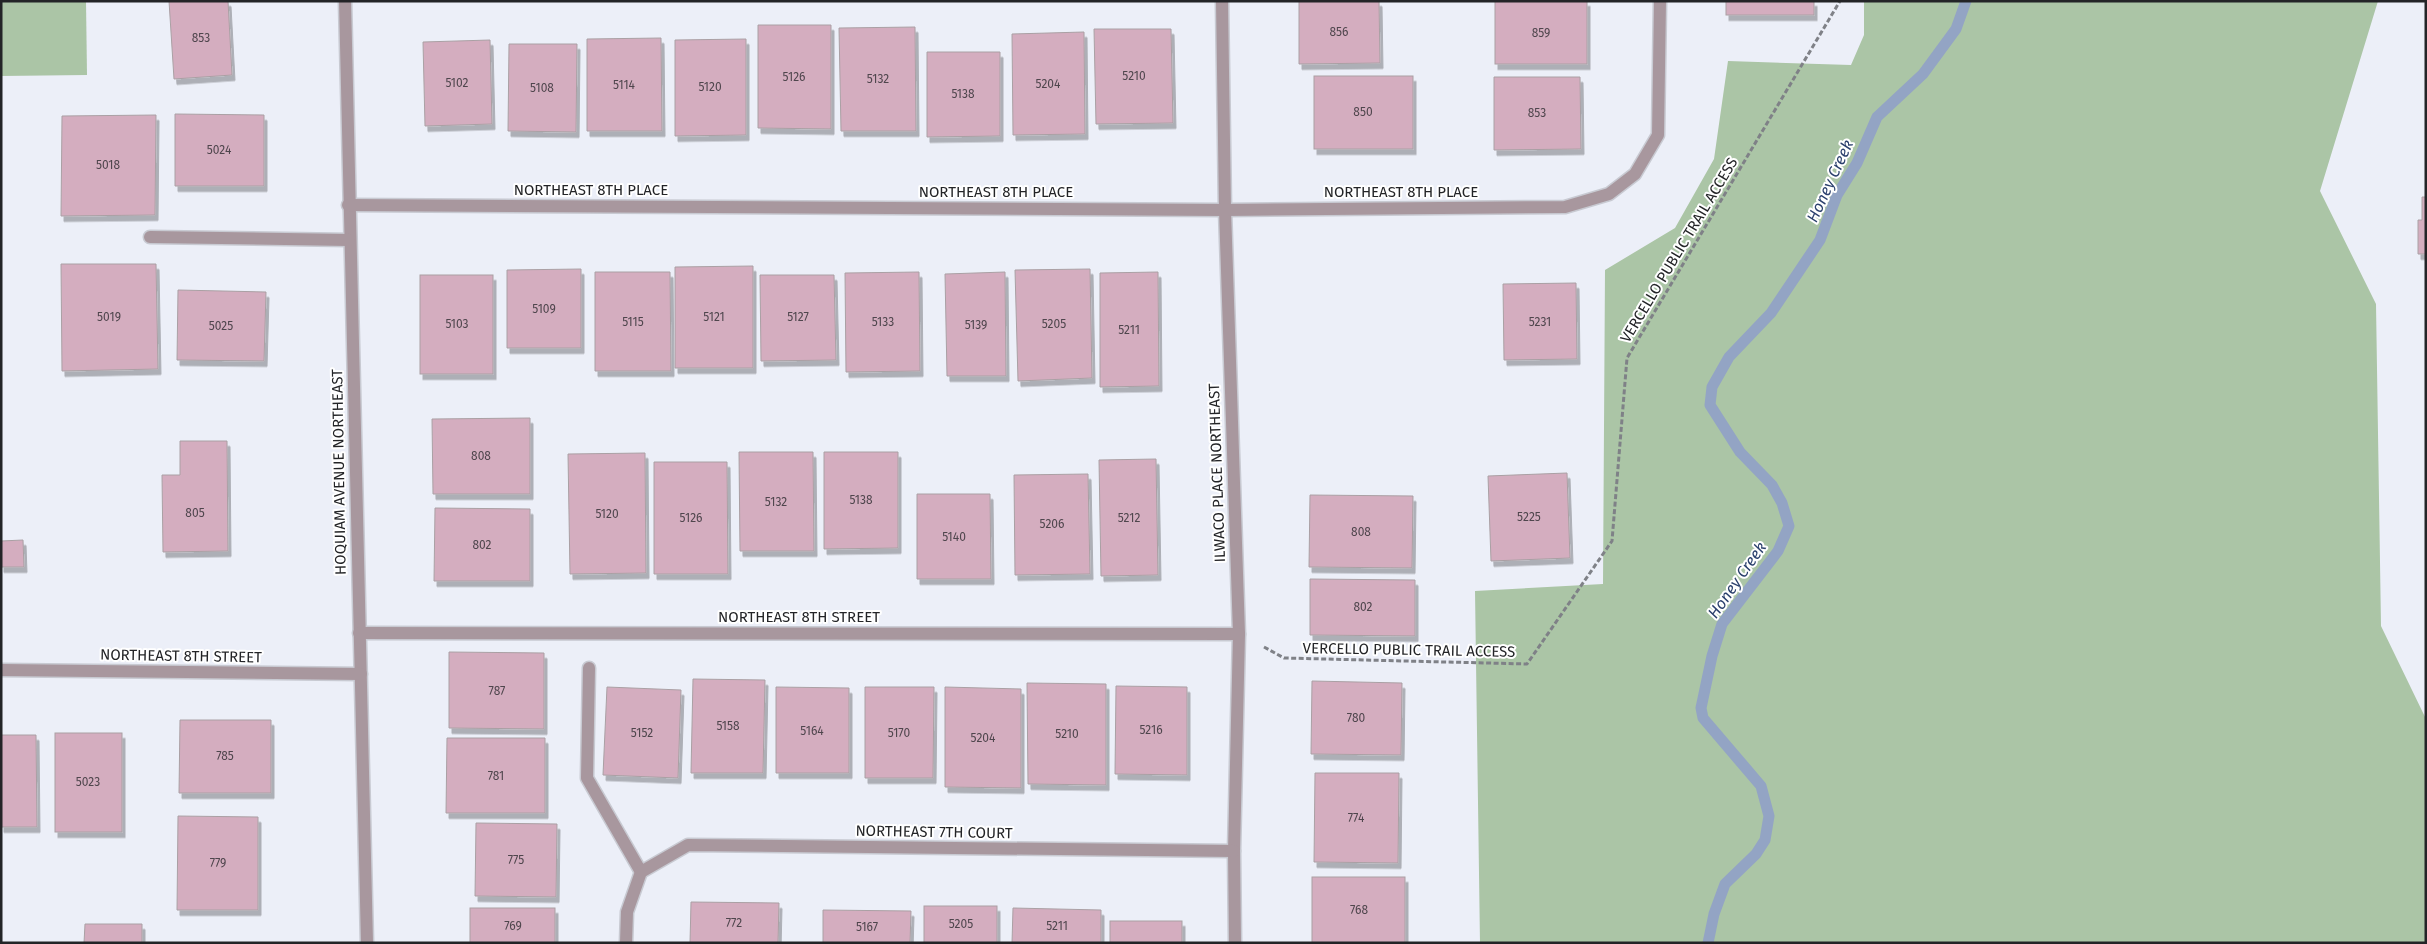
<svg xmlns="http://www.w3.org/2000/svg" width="2427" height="944" font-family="'Fira Sans',sans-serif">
<defs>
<filter id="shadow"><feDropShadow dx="3" dy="5.5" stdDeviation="0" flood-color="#0004"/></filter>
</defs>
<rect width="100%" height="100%" fill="#eceff8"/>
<!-- forest -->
<g fill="#abc5a6">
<path d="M 1,1 L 86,1 L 87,75 L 1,76 Z"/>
<path d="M 1864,1 L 2378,1 L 2320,191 L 2376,304 L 2381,626 L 2426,719 L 2426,943 L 1480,943 L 1475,591 L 1603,584 L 1605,270 L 1675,228 L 1714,159 L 1728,61 L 1851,65 L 1864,35 Z"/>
</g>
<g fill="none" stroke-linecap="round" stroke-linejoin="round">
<!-- stream -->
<path stroke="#93a4c4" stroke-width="11" d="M 1708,943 L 1714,914 L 1725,884 L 1756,854 L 1765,840 L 1769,816 L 1761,786 L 1703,718 L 1701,708 L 1712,656 L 1722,624 L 1778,551 L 1789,526 L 1782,503 L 1772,485 L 1740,452 L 1710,405 L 1712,387 L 1729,357 L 1771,313 L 1820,240 L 1837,195 L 1857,163 L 1877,117 L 1923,74 L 1956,29 L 1966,1"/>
</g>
<!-- building -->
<g fill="#d4adbf" stroke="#aaa0a4" filter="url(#shadow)">
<path d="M 169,1 L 228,1 L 232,75 L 174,79 Z"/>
<path d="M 1299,1 L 1379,1 L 1380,63 L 1299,64 Z"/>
<rect x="1495" y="1" width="92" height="63"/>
<rect x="1726" y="1" width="88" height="14"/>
<path d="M 758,25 L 831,25 L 831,129 L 758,128 Z"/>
<path d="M 915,27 L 916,131 L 841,131 L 839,28 Z"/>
<path d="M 1094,29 L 1171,29 L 1173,123 L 1096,124 Z"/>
<path d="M 1084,32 L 1085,134 L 1013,135 L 1012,34 Z"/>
<path d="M 661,38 L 662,131 L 587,131 L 587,39 Z"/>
<path d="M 746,39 L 746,135 L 675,136 L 675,40 Z"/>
<path d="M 490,40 L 492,124 L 425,126 L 423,42 Z"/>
<path d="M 509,44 L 577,44 L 576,132 L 508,131 Z"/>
<path d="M 927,52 L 1000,52 L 1000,136 L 927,137 Z"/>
<rect x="1314" y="76" width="99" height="73"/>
<path d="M 1494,77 L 1580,77 L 1581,149 L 1494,150 Z"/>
<path d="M 175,114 L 264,115 L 264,186 L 175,186 Z"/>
<path d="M 156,115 L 155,215 L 61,216 L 62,116 Z"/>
<path d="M 2422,197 L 2426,197 L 2426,254 L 2418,254 L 2418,220 L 2422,220 Z"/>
<path d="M 61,264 L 156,264 L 158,369 L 62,371 Z"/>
<path d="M 753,266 L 753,368 L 675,368 L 675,267 Z"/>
<path d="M 581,269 L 581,348 L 507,348 L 507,270 Z"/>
<path d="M 1090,269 L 1092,378 L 1018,381 L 1015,270 Z"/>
<path d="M 595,272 L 670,272 L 671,371 L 595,371 Z"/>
<path d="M 919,272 L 920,371 L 846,372 L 845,273 Z"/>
<path d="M 1005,272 L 1006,376 L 947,376 L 945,274 Z"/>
<path d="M 1158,272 L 1159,386 L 1100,387 L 1100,273 Z"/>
<rect x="420" y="275" width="73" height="99"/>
<path d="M 760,275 L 834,275 L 836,360 L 761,361 Z"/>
<path d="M 1576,283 L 1577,359 L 1504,360 L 1503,284 Z"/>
<path d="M 178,290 L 266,292 L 264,361 L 177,360 Z"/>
<path d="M 530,418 L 530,494 L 433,494 L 432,419 Z"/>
<path d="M 180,441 L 227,441 L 228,551 L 163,552 L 162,475 L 180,475 Z"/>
<path d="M 739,452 L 813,452 L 814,551 L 740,551 Z"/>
<path d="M 824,452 L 898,452 L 898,548 L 824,549 Z"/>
<path d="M 645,453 L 646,573 L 570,574 L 568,454 Z"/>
<path d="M 1156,459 L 1158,575 L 1101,576 L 1099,460 Z"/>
<path d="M 654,462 L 727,462 L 728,574 L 654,574 Z"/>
<path d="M 1567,473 L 1570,558 L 1491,561 L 1488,476 Z"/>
<path d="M 1088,474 L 1090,574 L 1015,575 L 1014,475 Z"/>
<path d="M 917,494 L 990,494 L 991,579 L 917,579 Z"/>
<path d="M 1310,495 L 1413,496 L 1412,568 L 1309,567 Z"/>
<path d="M 435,508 L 530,509 L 530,581 L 434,581 Z"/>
<path d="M 23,540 L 24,567 L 1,567 L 1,541 Z"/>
<path d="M 1310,579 L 1415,580 L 1415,636 L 1310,635 Z"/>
<path d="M 449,652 L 544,653 L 544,729 L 449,728 Z"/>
<path d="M 693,679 L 765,680 L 763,773 L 691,773 Z"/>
<path d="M 1312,681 L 1402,683 L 1401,755 L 1311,754 Z"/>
<path d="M 1027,683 L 1106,684 L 1106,785 L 1028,784 Z"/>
<path d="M 1116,686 L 1187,687 L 1187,775 L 1115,774 Z"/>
<path d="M 607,687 L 681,690 L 678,778 L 603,775 Z"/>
<path d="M 776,687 L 849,688 L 849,773 L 776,773 Z"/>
<path d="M 865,687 L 934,687 L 933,778 L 865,778 Z"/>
<path d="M 945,687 L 1021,689 L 1021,788 L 945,787 Z"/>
<path d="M 180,720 L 271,720 L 271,793 L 179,793 Z"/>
<rect x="55" y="733" width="67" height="99"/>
<path d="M 1,735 L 36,735 L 37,827 L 1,827 Z"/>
<path d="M 447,738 L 545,738 L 545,813 L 446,813 Z"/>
<path d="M 1315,773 L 1399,773 L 1398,863 L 1314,862 Z"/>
<path d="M 178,816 L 258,817 L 258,910 L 177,910 Z"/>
<path d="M 476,823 L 557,824 L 556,897 L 475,896 Z"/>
<rect x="1312" y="877" width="93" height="66"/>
<path d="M 691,902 L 779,903 L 778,943 L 690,943 Z"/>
<rect x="924" y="906" width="73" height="37"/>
<rect x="470" y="908" width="85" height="35"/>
<path d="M 1013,908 L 1101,910 L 1101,943 L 1012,943 Z"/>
<path d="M 823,910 L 911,911 L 910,943 L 823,943 Z"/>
<rect x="1110" y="921" width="72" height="22"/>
<path d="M 85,924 L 142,924 L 142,943 L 84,943 Z"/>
</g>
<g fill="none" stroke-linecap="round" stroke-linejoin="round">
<!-- lane casing -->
<g stroke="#c8cad2" stroke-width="15">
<path id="lane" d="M 589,668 L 587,778 L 641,872"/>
</g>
<!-- street casing -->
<g stroke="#c8cad2" stroke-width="15">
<g id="street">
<path d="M 345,1 L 367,943"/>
<path d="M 1222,1 L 1225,210 L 1239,634 L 1234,851 L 1235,943"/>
<path d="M 348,205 L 1225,210 L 1565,207 L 1609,194 L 1635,174 L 1658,135 L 1660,1"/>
<path d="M 150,237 L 349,240"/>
<path d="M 359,633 L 1239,634"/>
<path d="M 1,670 L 361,674"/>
<path d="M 626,943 L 627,912 L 641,872 L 688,845 L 1234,851"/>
</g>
</g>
<!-- path -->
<path stroke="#7f8187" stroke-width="3" stroke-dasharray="5 2.5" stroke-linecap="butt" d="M 1264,647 L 1284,658 L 1527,664 L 1612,541 L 1627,358 L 1840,1"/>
<!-- lane -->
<use href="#lane" stroke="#a8979e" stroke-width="12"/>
<!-- street -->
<use href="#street" stroke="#a8979e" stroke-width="12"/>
</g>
<g text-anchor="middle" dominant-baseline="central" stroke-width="4" stroke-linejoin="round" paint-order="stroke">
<!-- number labels -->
<g font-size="12" fill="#4f464d">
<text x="1339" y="32">856</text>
<text x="1541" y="33">859</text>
<text x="201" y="38">853</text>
<text x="1134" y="76">5210</text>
<text x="794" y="77">5126</text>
<text x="878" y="79">5132</text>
<text x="457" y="83">5102</text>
<text x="1048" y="84">5204</text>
<text x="624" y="85">5114</text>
<text x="710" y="87">5120</text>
<text x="542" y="88">5108</text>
<text x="963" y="94">5138</text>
<text x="1363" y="112">850</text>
<text x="1537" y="113">853</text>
<text x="219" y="150">5024</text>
<text x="108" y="165">5018</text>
<text x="544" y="309">5109</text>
<text x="109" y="317">5019</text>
<text x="714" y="317">5121</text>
<text x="798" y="317">5127</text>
<text x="633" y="322">5115</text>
<text x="883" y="322">5133</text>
<text x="1540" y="322">5231</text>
<text x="457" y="324">5103</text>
<text x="1054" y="324">5205</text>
<text x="976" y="325">5139</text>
<text x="221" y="326">5025</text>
<text x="1129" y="330">5211</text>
<text x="481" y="456">808</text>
<text x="861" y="500">5138</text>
<text x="776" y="502">5132</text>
<text x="195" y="513">805</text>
<text x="607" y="514">5120</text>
<text x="1529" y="517">5225</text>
<text x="691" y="518">5126</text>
<text x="1129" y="518">5212</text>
<text x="1052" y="524">5206</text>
<text x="1361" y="532">808</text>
<text x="954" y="537">5140</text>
<text x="482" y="545">802</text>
<text x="1363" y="607">802</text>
<text x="497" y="691">787</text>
<text x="1356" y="718">780</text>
<text x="728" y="726">5158</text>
<text x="1151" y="730">5216</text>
<text x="812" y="731">5164</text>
<text x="642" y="733">5152</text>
<text x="899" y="733">5170</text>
<text x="1067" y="734">5210</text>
<text x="983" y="738">5204</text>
<text x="225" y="756">785</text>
<text x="496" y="776">781</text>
<text x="88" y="782">5023</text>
<text x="1356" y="818">774</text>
<text x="516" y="860">775</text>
<text x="218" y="863">779</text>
<text x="1359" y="910">768</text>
<text x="734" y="923">772</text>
<text x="961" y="924">5205</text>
<text x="513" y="926">769</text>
<text x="1057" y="926">5211</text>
<text x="867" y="927">5167</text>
</g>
<!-- street labels -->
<g font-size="15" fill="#232427" stroke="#fff">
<text x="591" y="190">NORTHEAST 8TH PLACE</text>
<text x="996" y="192">NORTHEAST 8TH PLACE</text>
<text x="1401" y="192">NORTHEAST 8TH PLACE</text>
<text transform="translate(1679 250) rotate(-59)">VERCELLO PUBLIC TRAIL ACCESS</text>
<text transform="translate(339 472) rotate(-91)">HOQUIAM AVENUE NORTHEAST</text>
<text transform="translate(1217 473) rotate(-92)">ILWACO PLACE NORTHEAST</text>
<text x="799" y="617">NORTHEAST 8TH STREET</text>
<text transform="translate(1409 650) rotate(1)">VERCELLO PUBLIC TRAIL ACCESS</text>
<text transform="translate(181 656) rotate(1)">NORTHEAST 8TH STREET</text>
<text transform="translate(934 832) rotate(1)">NORTHEAST 7TH COURT</text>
</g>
<!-- water labels -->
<g font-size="16" font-style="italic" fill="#2b406d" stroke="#fff">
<text transform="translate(1830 181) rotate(-65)">Honey Creek</text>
<text transform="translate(1737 580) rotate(-55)">Honey Creek</text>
</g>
</g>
<!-- border -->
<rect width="2427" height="944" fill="none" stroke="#232427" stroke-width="5"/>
</svg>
